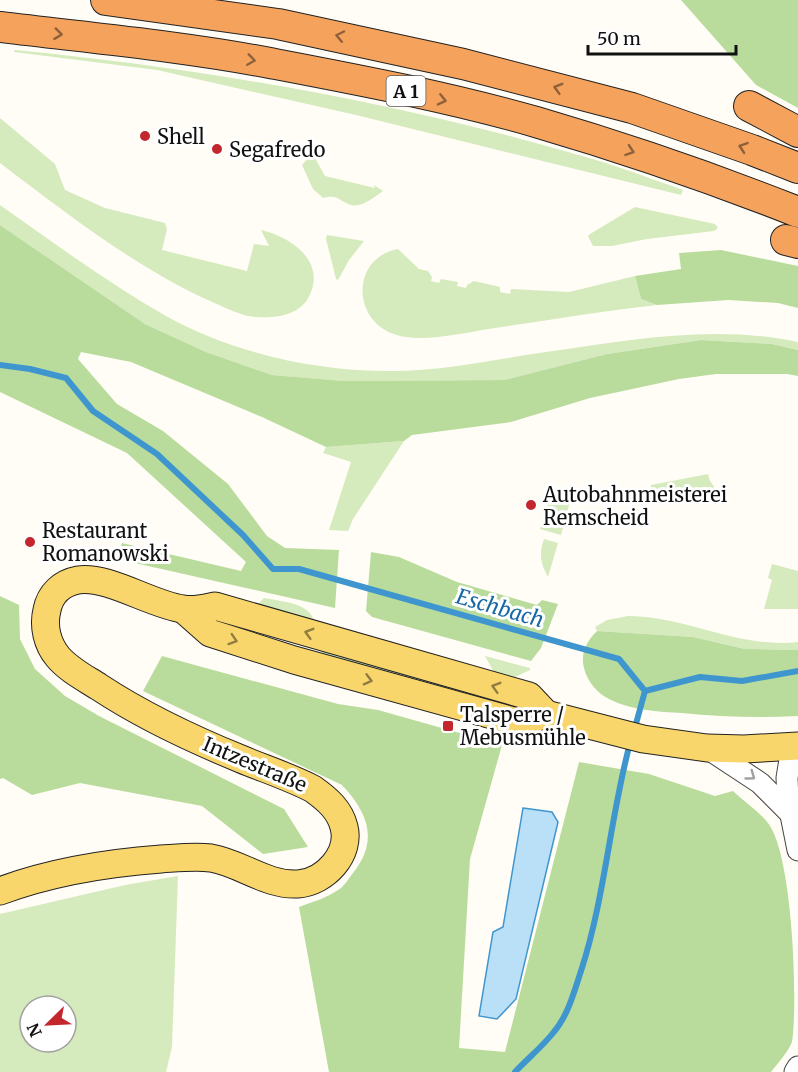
<svg xmlns="http://www.w3.org/2000/svg" width="798" height="1072" font-family="Merriweather,serif">
<rect width="100%" height="100%" fill="#fffdf5"/>
<!-- green -->
<g fill="#d5ebbd" fill-rule="evenodd">
<path d="M 15,50 C 209,69 402,103 589,158 C 620,167 652,179 683,190 L 681,195 L 356,115 L 157,70 L 14,52 Z"/>
<path d="M 0,118 L 55,164 L 65,190 L 105,208 L 165,223 L 167,229 L 162,250 L 247,271 L 254,244 L 269,246 L 261,230 C 293,237 329,264 307,300 C 295,318 268,319 248,316 C 235,313 222,306 210,301 C 138,269 63,211 0,163 Z"/>
<path d="M 309,157 L 315,158 L 325,176 L 375,188 L 374,185 L 383,191 C 374,197 362,208 351,205 C 338,201 339,194 323,198 L 313,189 L 302,165 Z"/>
<path d="M 0,205 C 54,243 108,283 166,316 C 235,354 318,372 397,371 C 447,370 497,359 546,352 C 630,340 714,324 798,342 L 798,350 L 772,344 L 701,340 L 607,354 L 504,380 L 344,381 L 272,375 L 206,352 L 145,324 L 0,225 Z"/>
<path d="M 635,207 L 715,224 L 718,228 L 714,231 L 647,239 L 612,246 L 593,246 L 588,236 L 590,234 Z"/>
<path d="M 327,235 L 364,241 L 349,260 L 338,280 L 336,279 L 326,239 Z"/>
<path d="M 398,249 L 419,269 L 428,271 L 432,277 L 431,281 L 439,283 L 441,279 L 458,282 L 457,286 L 466,288 L 467,285 L 474,281 L 500,287 L 500,292 L 510,294 L 511,289 L 569,292 L 635,276 L 641,299 L 657,305 C 603,311 549,320 495,328 C 466,332 418,345 391,333 C 351,316 353,257 398,249 Z"/>
<path d="M 404,441 L 353,519 L 348,531 L 329,530 L 351,462 L 323,453 L 326,447 Z"/>
<path d="M 708,474 L 710,481 L 717,491 L 716,497 L 703,493 L 701,499 L 679,493 L 677,500 L 650,493 L 651,485 Z"/>
<path d="M 553,488 L 572,494 L 561,535 L 540,529 Z"/>
<path d="M 544,539 L 558,543 L 548,577 C 540,563 539,553 544,539 Z"/>
<path d="M 772,564 L 798,571 L 798,609 L 764,609 L 772,580 L 768,578 Z"/>
<path d="M 264,598 C 283,602 313,602 315,626 L 276,614 L 258,604 Z"/>
<path d="M 628,616 C 686,616 739,649 798,642 L 798,650 L 745,649 L 693,637 L 597,631 L 595,627 L 607,620 Z"/>
<path d="M 323,649 L 524,707 L 517,708 L 321,656 Z"/>
<path d="M 485,656 L 530,668 L 530,670 L 515,677 L 496,676 Z"/>
<path d="M 178,876 L 172,1047 L 166,1072 L 0,1072 L 0,914 L 125,885 ZM 30,1006 L 66,1006 L 66,1042 L 30,1042 Z"/>
</g>
<!-- forest -->
<g fill="#b9dc9c">
<path d="M 681,0 L 798,0 L 798,108 L 756,85 Z"/>
<path d="M 0,225 L 145,324 L 206,352 L 272,375 L 344,381 L 504,380 L 607,354 L 701,340 L 772,344 L 798,350 L 798,376 L 787,374 L 716,374 L 679,379 L 590,398 L 511,422 L 412,435 L 404,441 L 326,447 L 262,417 L 131,362 L 81,352 L 78,359 L 117,404 L 163,431 L 228,484 L 267,536 L 285,548 L 339,550 L 335,608 L 117,559 L 122,543 L 241,571 L 246,562 L 127,453 L 0,392 Z"/>
<path d="M 721,250 L 798,266 L 798,308 L 778,303 L 728,300 L 657,305 L 641,299 L 635,276 L 681,269 L 679,253 Z"/>
<path d="M 371,552 L 399,557 L 457,582 L 537,605 L 542,600 L 558,604 L 541,648 L 531,661 L 372,617 L 366,611 Z"/>
<path d="M 0,596 L 19,605 L 20,639 L 35,669 L 65,696 L 99,716 L 284,809 L 308,847 L 263,854 L 202,806 L 80,783 L 32,795 L 3,778 L 0,779 Z"/>
<path d="M 597,631 L 693,637 L 745,649 L 798,650 L 798,716 C 759,718 721,717 682,713 C 659,712 630,710 609,699 C 597,693 587,681 584,668 C 580,653 587,641 597,631 Z"/>
<path d="M 162,656 L 338,704 L 378,710 L 502,745 L 470,859 L 459,1048 L 505,1052 L 579,762 L 649,774 L 715,796 L 733,791 C 743,801 763,814 770,826 C 793,862 798,1003 792,1042 C 788,1052 778,1063 771,1072 L 329,1072 L 299,907 C 312,902 327,898 338,890 C 344,887 349,878 353,873 C 379,840 368,813 342,785 L 143,691 Z"/>
</g>
<!-- water -->
<path fill="#b9e0f7" stroke="#3f96cf" stroke-width="1.5" d="M 523,808 L 552,812 L 558,822 L 516,999 L 497,1019 L 479,1016 L 493,932 L 503,927 Z"/>
<g fill="none" stroke-linecap="round" stroke-linejoin="round">
<!-- stream -->
<g stroke="#3f96cf" stroke-width="6">
<path d="M 0,365 L 30,369 L 66,378 L 93,411 L 157,454 L 243,535 L 273,569 L 299,569 L 619,659 L 645,691 L 634,731"/>
<path d="M 645,691 L 700,677 L 742,681 L 798,671"/>
<path d="M 515,1072 C 527,1059 542,1047 553,1033 C 568,1016 574,992 581,971 C 605,897 610,818 630,743"/>
</g>
<!-- minor casing -->
<g stroke="#444" stroke-width="23">
<g id="minor">
<path d="M 792,747 L 787,778 L 788,800 L 798,850"/>
<path d="M 707,748 L 760,783 L 789,812"/>
<path d="M 795,1072 L 798,1067"/>
</g>
</g>
<!-- major casing -->
<g stroke="#222" stroke-width="29">
<g id="major">
<path d="M 184,610 L 210,633 L 294,660 L 521,723 L 546,714"/>
<path d="M 0,891 C 51,872 107,863 161,859 C 177,858 195,856 211,858 C 241,863 267,886 298,884 C 325,882 351,854 344,827 C 340,810 327,799 313,789 C 290,777 265,769 241,759 C 192,739 143,716 99,687 C 85,678 69,670 58,657 C 47,644 43,626 47,610 C 50,594 62,583 78,580 C 107,575 152,605 183,609 C 193,611 205,608 215,606 L 529,696 L 546,714 L 643,739 L 707,748 L 744,749 L 798,746"/>
</g>
</g>
<!-- highway casing -->
<g stroke="#222" stroke-width="32">
<g id="highway">
<path d="M 106,0 L 278,24 L 463,64 L 632,108 L 752,150 L 798,168"/>
<path d="M 0,27 C 90,38 181,46 270,63 C 359,80 449,97 536,122 C 625,148 712,178 798,212"/>
<path d="M 749,106 L 798,132"/>
<path d="M 786,240 L 798,243"/>
</g>
</g>
<!-- minor -->
<use href="#minor" stroke="#fff" stroke-width="21"/>
<!-- major -->
<use href="#major" stroke="#f9d66b" stroke-width="27"/>
<!-- highway -->
<use href="#highway" stroke="#f5a25d" stroke-width="30"/>
</g>
<!-- one-way arrows -->
<defs><path id="oneway-chevron" d="M-2-3.5L2.5 0L-2 3.5" fill="none" stroke-width="1.6" stroke-linecap="round" stroke-linejoin="round" transform="scale(1.5)"/></defs>
<g stroke="#8e613b">
<use href="#oneway-chevron" transform="translate(58 34) rotate(7)"/>
<use href="#oneway-chevron" transform="translate(340 36) rotate(-168)"/>
<use href="#oneway-chevron" transform="translate(251 60) rotate(8)"/>
<use href="#oneway-chevron" transform="translate(558 88) rotate(-164)"/>
<use href="#oneway-chevron" transform="translate(442 100) rotate(13)"/>
<use href="#oneway-chevron" transform="translate(743 147) rotate(-161)"/>
<use href="#oneway-chevron" transform="translate(630 151) rotate(19)"/>
</g>
<g stroke="#917d42">
<use href="#oneway-chevron" transform="translate(309 633) rotate(-164)"/>
<use href="#oneway-chevron" transform="translate(233 640) rotate(18)"/>
<use href="#oneway-chevron" transform="translate(368 680) rotate(15)"/>
<use href="#oneway-chevron" transform="translate(496 687) rotate(-164)"/>
</g>
<use stroke="#a0a0a0" href="#oneway-chevron" transform="translate(751 776) rotate(36)"/>
<!-- markers -->
<g fill="#c4262e" stroke="#fff" stroke-width="2">
<circle cx="145" cy="136" r="6"/>
<circle cx="217" cy="149" r="6"/>
<circle cx="531" cy="505" r="6"/>
<circle cx="30" cy="542" r="6"/>
<rect x="442" y="720" width="12" height="12" rx="3"/>
</g>
<g text-anchor="middle" dominant-baseline="central" stroke-width="6" stroke-linejoin="round" paint-order="stroke">
<!-- shield labels -->
<rect fill="#fff" stroke="#585858" stroke-width="1.5" x="386.5" y="76" width="39" height="30" rx="4.5"/>
<g font-size="18" font-weight="bold" fill="#111">
<text x="406" y="91">A 1</text>
</g>
<!-- poi labels -->
<g font-size="20" fill="#111" stroke="#fff" text-anchor="start">
<text x="157" y="136">Shell</text>
<text x="229" y="149">Segafredo</text>
<text x="543" y="494">Autobahnmeisterei<tspan x="543" dy="23">Remscheid</tspan></text>
<text x="42" y="530">Restaurant<tspan x="42" dy="23">Romanowski</tspan></text>
<text x="460" y="714">Talsperre /<tspan x="460" dy="23">Mebusmühle</tspan></text>
</g>
<!-- street labels -->
<g font-size="20" fill="#111" stroke="#fff">
<text transform="translate(255 764) rotate(23)">Intzestraße</text>
</g>
<!-- water labels -->
<g font-size="21" font-style="italic" fill="#1768a6" stroke="#fff">
<text transform="translate(500 608) rotate(16)">Eschbach</text>
</g>
</g>
<!-- north arrow -->
<g transform="translate(48 1024) rotate(246)"><circle r="28" fill="#ffffff" stroke="#a0a0a0" stroke-width="1.5"/>
<path d="M0-4.5L10 22L0 15L-10 22Z" fill="#c4262e"/>
<text y="-9" font-size="16" font-weight="bold" text-anchor="middle" fill="#111111">N</text>
</g>
<!-- scale -->
<path d="M588 45v9h148v-9" fill="none" stroke="#111111" stroke-width="3"/>
<text x="597" y="45" font-size="18" fill="#111111" stroke="#ffffff" stroke-width="4.5" paint-order="stroke">50 m</text>
</svg>
